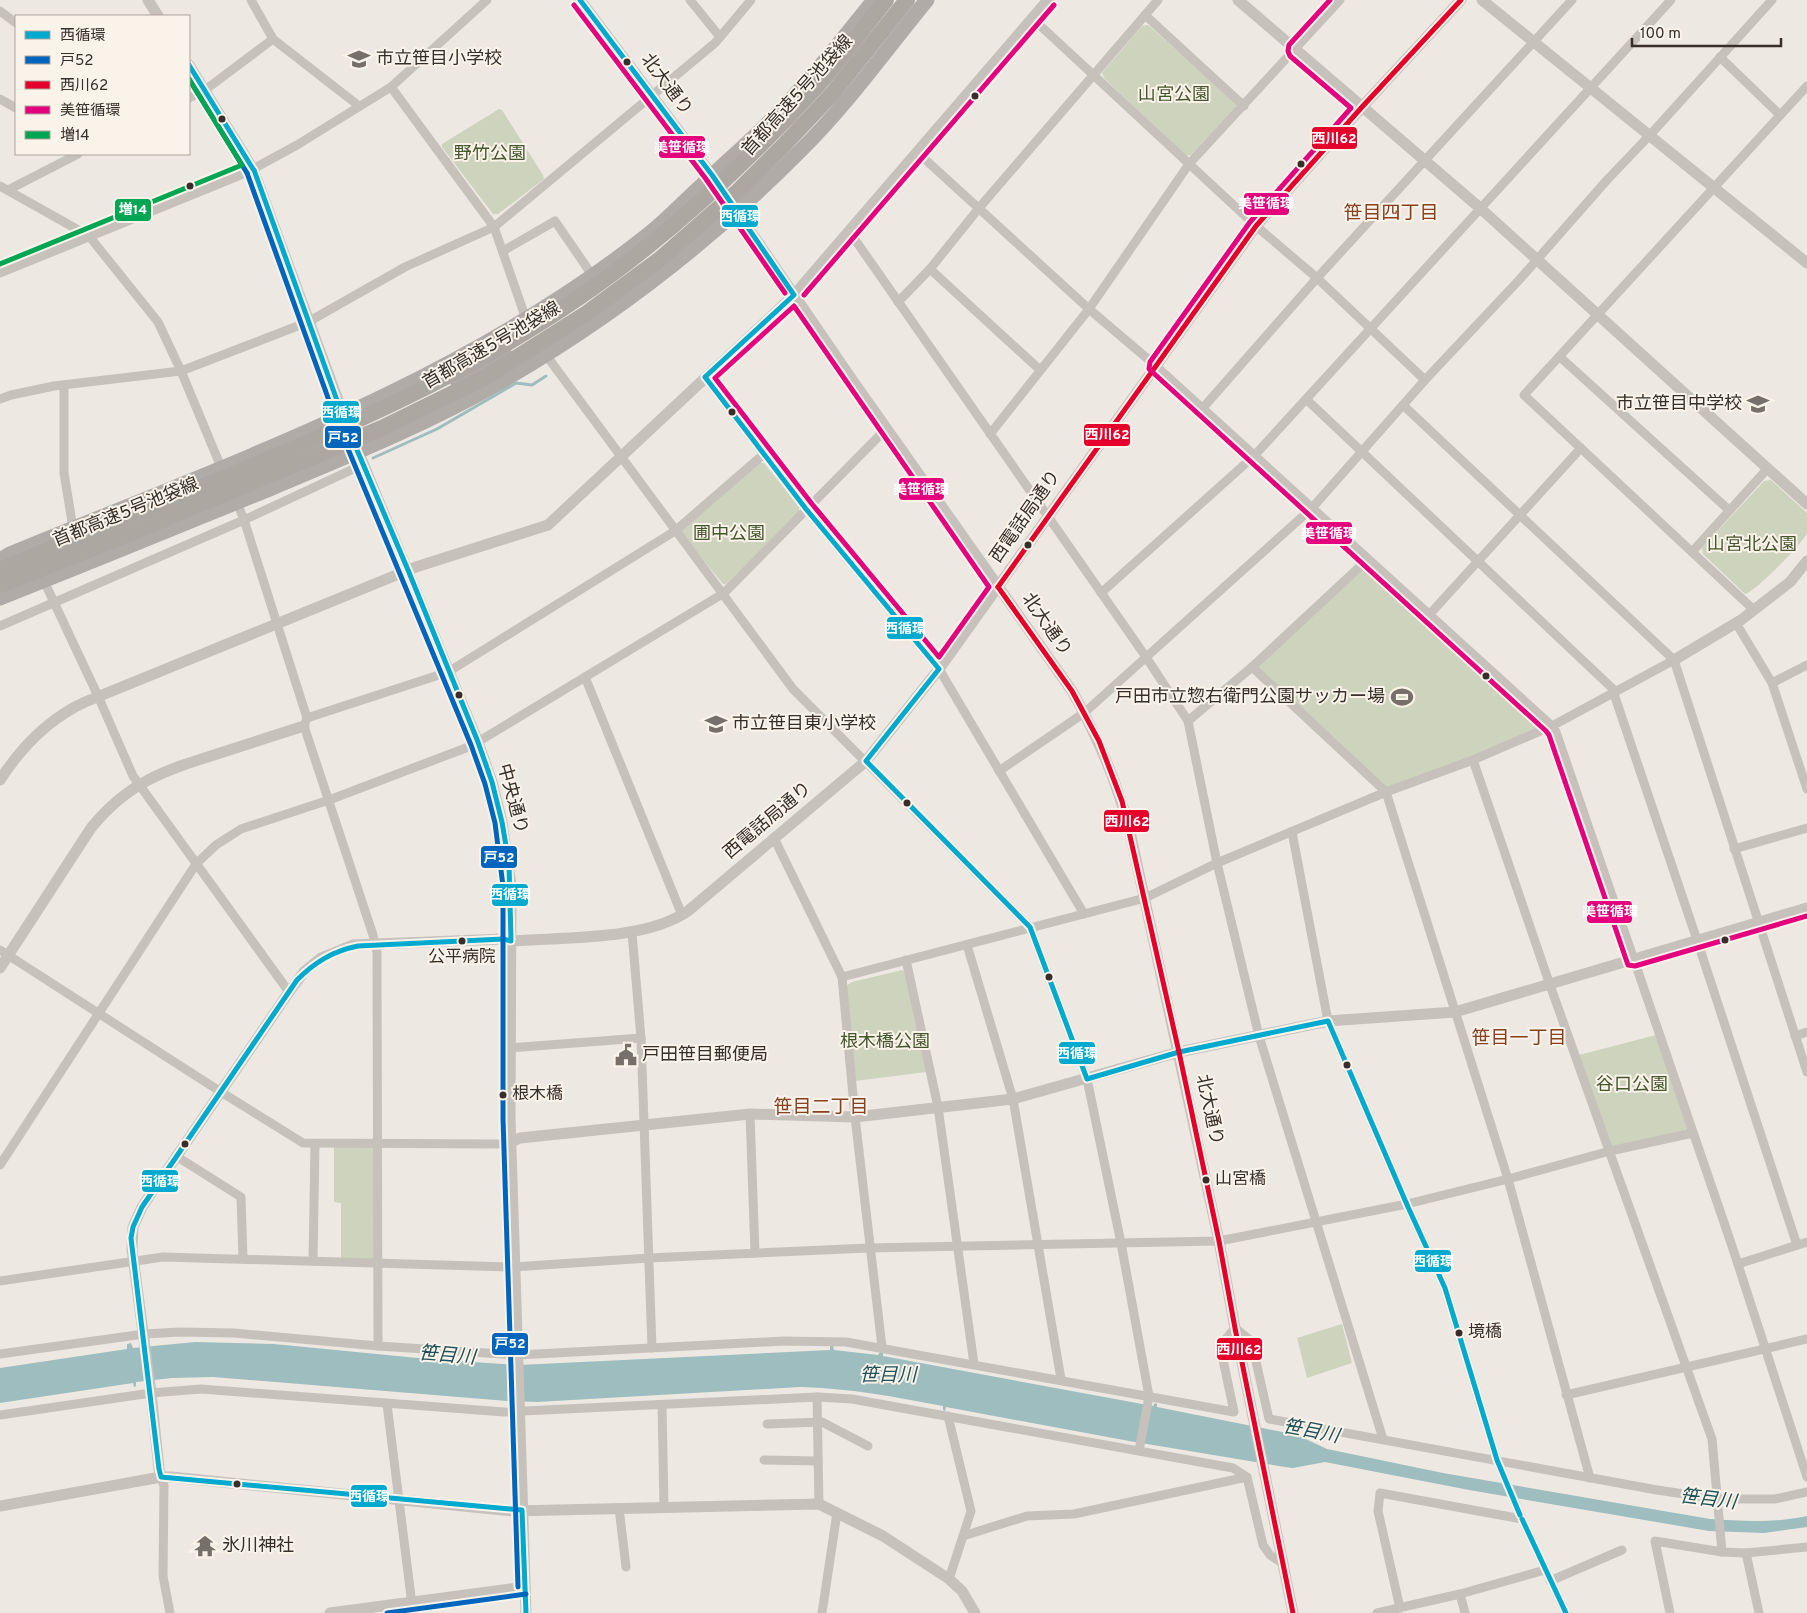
<svg xmlns="http://www.w3.org/2000/svg" width="1807" height="1613" font-family="Overpass,'Noto Sans JP',sans-serif">
<rect width="100%" height="100%" fill="#ede9e2"/>
<!-- green -->
<g fill="#cdd3bc">
<path d="M 1148,25 L 1236,102 L 1236,107 L 1191,155 L 1186,156 L 1105,79 L 1102,73 L 1142,26 Z"/>
<path d="M 499,109 L 502,110 L 543,175 L 544,179 L 498,214 L 493,214 L 442,147 L 442,144 Z"/>
<path d="M 759,463 L 764,463 L 799,507 L 799,513 L 726,584 L 723,584 L 681,533 L 682,529 Z"/>
<path d="M 1771,480 L 1807,513 C 1807,518 1807,528 1807,533 C 1804,542 1755,592 1745,594 L 1703,554 L 1702,548 L 1764,481 Z"/>
<path d="M 1368,559 L 1552,726 L 1386,792 L 1252,667 Z"/>
<path d="M 902,970 L 904,971 L 926,1072 L 855,1081 L 846,986 L 852,982 Z"/>
<path d="M 1656,1035 L 1689,1130 L 1612,1147 L 1579,1055 Z"/>
<path d="M 334,1147 L 374,1147 L 374,1259 L 341,1259 L 341,1203 L 334,1202 Z"/>
<path d="M 1342,1324 L 1352,1363 L 1307,1378 L 1297,1338 Z"/>
</g>
<!-- water -->
<path fill="#9ebdbe" d="M 195,1342 L 274,1344 L 428,1359 L 519,1365 L 830,1350 L 830,1346 L 833,1346 L 834,1350 L 878,1355 L 880,1352 L 883,1352 L 883,1356 L 1153,1406 L 1155,1403 L 1157,1404 L 1157,1407 L 1297,1435 L 1327,1449 L 1443,1473 L 1710,1519 C 1742,1521 1776,1523 1807,1516 L 1807,1527 L 1764,1533 L 1709,1531 L 1469,1490 L 1325,1462 L 1293,1468 L 1285,1467 L 1129,1441 L 946,1407 L 945,1411 L 943,1410 L 943,1406 C 896,1397 848,1388 800,1387 L 537,1402 L 507,1401 L 213,1377 L 172,1378 L 136,1382 L 136,1386 L 134,1387 L 133,1383 L 0,1403 L 0,1368 L 127,1349 L 127,1344 L 131,1343 L 133,1348 Z"/>
<g fill="none" stroke-linecap="round" stroke-linejoin="round">
<!-- stream -->
<path stroke="#9ebdbe" stroke-width="3" d="M 373,458 L 437,429 L 516,383 L 532,385 L 546,376"/>
<!-- minor -->
<g stroke="#c6c1bb" stroke-width="9">
<path d="M 251,0 L 273,39 L 359,106"/>
<path d="M 690,0 L 720,37"/>
<path d="M 0,11 L 16,23"/>
<path d="M 1145,15 L 1244,106"/>
<path d="M 1032,18 L 1256,226 L 1317,278 L 1425,380"/>
<path d="M 1720,57 L 1780,115"/>
<path d="M 391,87 L 494,227 L 526,319"/>
<path d="M 189,98 L 205,90 L 273,39"/>
<path d="M 0,99 L 16,108"/>
<path d="M 917,152 L 1089,309 L 1156,366 L 1552,726 L 1556,732 L 1731,1243 L 1807,1477"/>
<path d="M 253,169 L 297,145 L 391,87 L 487,0"/>
<path d="M 0,186 L 89,236 L 158,322 L 181,371 L 221,467"/>
<path d="M 8,190 L 78,154"/>
<path d="M 849,231 L 1146,657 L 1188,721 L 1217,863 L 1259,1036 L 1383,1439"/>
<path d="M 503,251 L 555,221 L 592,275"/>
<path d="M 930,269 L 1040,370"/>
<path d="M 898,302 L 930,269 L 979,208 L 1158,0"/>
<path d="M 546,355 L 793,689 L 1030,927 L 1087,1079 L 1121,1243 L 1149,1396 L 1139,1451"/>
<path d="M 1560,357 L 1729,510"/>
<path d="M 705,377 L 806,509 L 939,669 L 1084,914"/>
<path d="M 64,385 L 64,473 L 73,528"/>
<path d="M 0,399 L 11,395 L 54,386 L 181,371 L 308,322 L 405,267 L 494,227 L 715,43 L 751,0"/>
<path d="M 1306,399 L 1612,688 L 1697,940 L 1797,1245"/>
<path d="M 1403,405 L 1674,660 L 1807,1072"/>
<path d="M 1202,409 L 1317,278 L 1572,0"/>
<path d="M 990,434 L 1089,309 L 1189,164 L 1340,0"/>
<path d="M 237,502 L 245,523 L 307,718 L 304,726 L 373,935 L 377,952 L 378,1346"/>
<path d="M 1692,552 L 1768,468"/>
<path d="M 44,581 L 98,696 L 133,776 L 289,992"/>
<path d="M 1101,593 L 1254,456 L 1671,0"/>
<path d="M 1754,610 L 1524,395 L 1807,86"/>
<path d="M 1429,615 L 1581,448"/>
<path d="M 1736,623 L 1772,683 L 1807,789"/>
<path d="M 0,626 L 244,520 L 364,464"/>
<path d="M 1252,667 L 1386,792 L 1508,1179 L 1590,1478"/>
<path d="M 585,677 L 682,915"/>
<path d="M 1772,683 L 1807,665"/>
<path d="M 307,718 L 448,672 L 675,531 L 764,454"/>
<path d="M 1188,721 L 1252,667 L 1368,559"/>
<path d="M 1473,760 L 1551,988 L 1712,1439 L 1722,1552"/>
<path d="M 999,771 L 1084,713 L 1312,508 L 1425,380 L 1520,279 L 1607,180 L 1650,135 L 1772,0"/>
<path d="M 1292,832 L 1328,1021 L 1408,1207 L 1445,1288 L 1497,1460 L 1522,1519 L 1566,1613"/>
<path d="M 774,838 L 842,977 L 855,1117 L 882,1347"/>
<path d="M 1734,849 L 1807,828"/>
<path d="M 632,933 L 641,1038 L 652,1348"/>
<path d="M 967,945 L 1013,1099 L 1061,1379"/>
<path d="M 0,950 L 221,1092 L 303,1143 L 501,1144 L 511,1142"/>
<path d="M 906,960 L 938,1107 L 974,1364"/>
<path d="M 842,977 L 1145,898 L 1217,863 L 1386,792 L 1473,760 L 1552,726 L 1674,660"/>
<path d="M 1795,1036 L 1807,1032"/>
<path d="M 509,1048 L 641,1038"/>
<path d="M 750,1114 L 755,1253"/>
<path d="M 176,1156 L 241,1197 L 243,1259"/>
<path d="M 0,1165 L 196,864 L 216,845 L 241,829 L 329,800 L 471,746 L 724,593 L 887,428"/>
<path d="M 313,1261 L 315,1144"/>
<path d="M 1738,1264 L 1807,1242"/>
<path d="M 0,1281 L 163,1257 L 513,1267 L 649,1258 L 868,1248 L 1219,1241 L 1407,1204 L 1508,1179 L 1610,1151 L 1693,1133"/>
<path d="M 0,1354 L 144,1334 L 180,1332 L 234,1333 L 378,1346 L 517,1355 L 784,1341 L 846,1342 L 1234,1412 L 1221,1350 L 1225,1340 L 1235,1328 L 1249,1339 L 1252,1344 L 1269,1419 L 1657,1490 L 1718,1499 L 1775,1499 L 1807,1492"/>
<path d="M 1566,1395 L 1807,1339"/>
<path d="M 817,1397 L 819,1504"/>
<path d="M 387,1404 L 413,1613"/>
<path d="M 662,1405 L 664,1507"/>
<path d="M 0,1415 L 151,1393 L 201,1389 L 504,1412 L 817,1397 L 852,1399 L 1233,1468 L 1247,1477 L 1263,1545 L 1270,1555 L 1282,1563"/>
<path d="M 948,1416 L 971,1511 L 963,1536"/>
<path d="M 767,1424 L 822,1422 L 868,1446"/>
<path d="M 764,1460 L 818,1461"/>
<path d="M 161,1477 L 164,1486 L 163,1576 L 170,1613"/>
<path d="M 619,1508 L 626,1567"/>
<path d="M 1746,1553 L 1759,1613"/>
<path d="M 949,1579 L 963,1536 L 1027,1516 L 1074,1514 L 1247,1477"/>
<path d="M 1550,1581 L 1622,1550"/>
<path d="M 1460,1594 L 1465,1613"/>
<path d="M 1400,1608 L 1378,1511 L 1380,1493 L 1522,1519"/>
<path d="M 822,1613 L 837,1513"/>
<path d="M 1377,1613 L 1460,1594 L 1545,1570"/>
<path d="M 1670,1613 L 1655,1541 L 1722,1552 L 1746,1553 L 1807,1547"/>
</g>
<!-- tertiary -->
<g stroke="#c6c1bb" stroke-width="11">
<path d="M 148,0 L 158,16"/>
<path d="M 580,0 L 712,175 L 853,381 L 1072,691 C 1098,737 1117,781 1130,832 L 1219,1241 L 1235,1328 L 1293,1613"/>
<path d="M 1238,0 L 1480,208 L 1807,504"/>
<path d="M 1482,0 L 1807,263"/>
<path d="M 189,65 L 253,169 L 346,422"/>
<path d="M 0,272 L 253,169"/>
<path d="M 356,446 L 478,742 L 492,782 L 502,822 L 511,885 L 510,1118 L 526,1613"/>
<path d="M 1674,660 L 1741,620 L 1790,582 L 1807,561"/>
<path d="M 0,780 C 22,746 48,719 85,702 L 416,567 L 548,525 L 794,295 L 1048,0"/>
<path d="M 0,968 L 91,828 C 129,781 166,770 220,753 C 248,744 276,735 304,726"/>
<path d="M 511,1142 L 520,1138 L 750,1114 L 855,1117 L 1013,1099 L 1179,1052 L 1328,1021 L 1455,1012 L 1807,908"/>
<path d="M 161,1477 L 159,1469 L 151,1393 L 132,1249 L 133,1227 L 142,1207 L 289,992 L 304,972 L 321,958 L 353,945 L 503,939 L 511,941 C 562,937 645,941 688,911 L 866,761 L 939,669 L 1256,226 L 1362,107 L 1461,0"/>
<path d="M 0,1506 L 161,1477 L 171,1477 L 513,1511 L 819,1504 L 883,1536 L 949,1579 L 962,1591 L 975,1613"/>
<path d="M 330,1613 L 525,1587"/>
</g>
<!-- trunk -->
<g stroke="#b0aba6" stroke-width="15">
<path d="M 458,383 L 506,356"/>
<path d="M 0,560 L 10,554 C 228,464 457,385 645,237 C 666,221 684,201 703,184 C 725,163 747,144 768,123 C 807,85 840,42 874,0"/>
<path d="M 0,598 C 91,562 181,525 272,488 C 348,456 425,425 497,384 C 607,321 711,241 800,151 C 847,105 885,51 927,0"/>
</g>
<!-- motorway-bridge -->
<g stroke="#aca7a1" stroke-width="16">
<path d="M 0,570 C 70,541 139,513 209,484 C 335,432 461,378 574,301 C 664,240 746,164 819,84 C 842,57 864,28 886,0"/>
<path d="M 0,585 L 136,531 L 382,428 L 486,377 L 587,313 L 660,259 L 738,191 L 784,145 L 832,94 L 907,0"/>
</g>
<!-- bus-1 casing -->
<g stroke="#faf3ea" stroke-width="9">
<g id="bus-1">
<path d="M 580,0 L 712,175 L 794,295 L 705,377 L 806,509 L 939,669 L 866,761 L 1030,927 L 1087,1079 L 1179,1052 L 1328,1021 L 1408,1207 L 1445,1288 L 1497,1460 L 1520,1515"/>
<path d="M 189,65 L 253,169"/>
<path d="M 254,170 L 343,417 L 408,570 L 478,742 L 492,782 L 502,822 L 509,864 L 511,941 L 503,939 L 358,946 C 333,951 315,962 297,980 L 142,1207 L 133,1227 L 131,1238 L 159,1469 L 161,1477 L 522,1510 L 526,1613"/>
<path d="M 1522,1519 L 1566,1613"/>
</g>
</g>
<!-- bus-2 casing -->
<g stroke="#faf3ea" stroke-width="9">
<g id="bus-2">
<path d="M 189,79 L 247,173"/>
<path d="M 247,173 L 336,420 L 471,745 L 485,784 L 495,823 L 503,886 L 503,1118 L 518,1587"/>
<path d="M 387,1613 L 526,1594"/>
</g>
</g>
<!-- bus-3 casing -->
<g stroke="#faf3ea" stroke-width="9">
<g id="bus-3">
<path d="M 998,587 L 1072,691 L 1099,741 L 1122,801 L 1179,1052 L 1219,1241 L 1235,1328 L 1293,1613"/>
<path d="M 998,587 L 1256,226 L 1362,107 L 1461,0"/>
</g>
</g>
<!-- bus-4 casing -->
<g stroke="#faf3ea" stroke-width="9">
<g id="bus-4">
<path d="M 1330,0 L 1289,45 L 1288,51 L 1290,56 L 1351,108 L 1250,222 L 1150,362 L 1149,369 L 1546,731 L 1549,735 L 1628,965 L 1635,966 L 1807,916"/>
<path d="M 574,5 L 706,179 L 785,293"/>
<path d="M 804,295 L 1054,5"/>
<path d="M 794,306 L 989,587 L 939,657 L 812,504 L 715,378 Z"/>
</g>
</g>
<!-- bus-5 casing -->
<g stroke="#faf3ea" stroke-width="9">
<path id="bus-5" d="M 0,264 L 242,165 L 189,79"/>
</g>
<!-- bus-1 -->
<use href="#bus-1" stroke="#00a9ce" stroke-width="5"/>
<!-- bus-2 -->
<use href="#bus-2" stroke="#0065bd" stroke-width="5"/>
<!-- bus-3 -->
<use href="#bus-3" stroke="#e4002b" stroke-width="5"/>
<!-- bus-4 -->
<use href="#bus-4" stroke="#e5007d" stroke-width="5"/>
<!-- bus-5 -->
<use href="#bus-5" stroke="#00a651" stroke-width="5"/>
</g>
<!-- icons -->
<defs>
<g id="school-bare" transform="scale(1.725)"><path d="M0-5L7-2L0 1L-7-2ZM-4 1L0 2.5L4 1V4Q0 6-4 4Z" fill="#776f6a" stroke="#faf3ea" stroke-width="2.5" paint-order="stroke"/></g>
<g id="stadium-bare" transform="scale(1.725)"><path d="M0-5a6.5 5 0 1 0 0 10a6.5 5 0 1 0 0-10ZM-3.5-1.8h7v3.6h-7Z" fill="#776f6a" stroke="#faf3ea" stroke-width="2.5" paint-order="stroke"/></g>
<g id="civic-bare" transform="scale(1.725)"><path d="M-.6-6.5H3V-4.5H.6V-3L4-1V1h2V6H-6V1h2V-1L-.6-3ZM-1.2 2.5V6h2.4V2.5Z" fill="#776f6a" stroke="#faf3ea" stroke-width="2.5" paint-order="stroke"/></g>
<g id="temple-bare" transform="scale(1.725)"><path d="M0-6L5-2H3V0L6.5 2.5H4V6H1.5V3h-3V6H-4V2.5H-6.5L-3 0V-2H-5Z" fill="#776f6a" stroke="#faf3ea" stroke-width="2.5" paint-order="stroke"/></g>
</defs>
<g fill-rule="evenodd">
<use href="#school-bare" x="359" y="59"/>
<use href="#school-bare" x="1758" y="404"/>
<use href="#stadium-bare" x="1402" y="697"/>
<use href="#school-bare" x="716" y="724"/>
<use href="#civic-bare" x="626" y="1055"/>
<use href="#temple-bare" x="205" y="1546"/>
</g>
<!-- markers -->
<g fill="#382e29" stroke="#faf3ea" stroke-width="2">
<circle cx="627" cy="62" r="4.5"/>
<circle cx="975" cy="96" r="4.5"/>
<circle cx="222" cy="119" r="4.5"/>
<circle cx="1301" cy="164" r="4.5"/>
<circle cx="190" cy="186" r="4.5"/>
<circle cx="732" cy="412" r="4.5"/>
<circle cx="1028" cy="545" r="4.5"/>
<circle cx="1486" cy="676" r="4.5"/>
<circle cx="459" cy="695" r="4.5"/>
<circle cx="907" cy="803" r="4.5"/>
<circle cx="1725" cy="940" r="4.5"/>
<circle cx="462" cy="941" r="4.5"/>
<circle cx="1049" cy="977" r="4.5"/>
<circle cx="1347" cy="1065" r="4.5"/>
<circle cx="503" cy="1095" r="4.5"/>
<circle cx="185" cy="1144" r="4.5"/>
<circle cx="1206" cy="1180" r="4.5"/>
<circle cx="1459" cy="1333" r="4.5"/>
<circle cx="237" cy="1484" r="4.5"/>
</g>
<g text-anchor="middle" dominant-baseline="central" stroke-width="4" stroke-linejoin="round" paint-order="stroke">
<!-- bus labels -->
<g font-size="17" fill="#382e29" stroke="#faf3ea" text-anchor="start">
<text x="462" y="958" text-anchor="middle">公平病院</text>
<text x="512" y="1095">根木橋</text>
<text x="1215" y="1180">山宮橋</text>
<text x="1468" y="1333">境橋</text>
</g>
<!-- poi labels -->
<g font-size="18" fill="#382e29" stroke="#faf3ea" text-anchor="start">
<text x="376" y="59">市立笹目小学校</text>
<text x="1742" y="404" text-anchor="end">市立笹目中学校</text>
<text x="1385" y="697" text-anchor="end">戸田市立惣右衛門公園サッカー場</text>
<text x="732" y="724">市立笹目東小学校</text>
<text x="642" y="1055">戸田笹目郵便局</text>
<text x="222" y="1546">氷川神社</text>
</g>
<!-- street labels -->
<g font-size="18" fill="#382e29" stroke="#faf3ea">
<text transform="translate(666 85) rotate(53)">北大通り</text>
<text transform="translate(798 96) rotate(-48)">首都高速5号池袋線</text>
<text transform="translate(492 346) rotate(-30)">首都高速5号池袋線</text>
<text transform="translate(126 513) rotate(-22)">首都高速5号池袋線</text>
<text transform="translate(1026 517) rotate(-55)">西電話局通り</text>
<text transform="translate(1046 625) rotate(55)">北大通り</text>
<text transform="translate(512 799) rotate(75)">中央通り</text>
<text transform="translate(768 821) rotate(-40)">西電話局通り</text>
<text transform="translate(1209 1110) rotate(78)">北大通り</text>
</g>
<!-- park labels -->
<g font-size="18" fill="#44562d" stroke="#faf3ea">
<text x="1174" y="95">山宮公園</text>
<text x="490" y="154">野竹公園</text>
<text x="729" y="534">圃中公園</text>
<text x="1752" y="545">山宮北公園</text>
<text x="885" y="1042">根木橋公園</text>
<text x="1632" y="1085">谷口公園</text>
</g>
<!-- neighbourhood labels -->
<g font-size="19" fill="#864022" stroke="#faf3ea">
<text x="1391" y="214">笹目四丁目</text>
<text x="1519" y="1039">笹目一丁目</text>
<text x="821" y="1108">笹目二丁目</text>
</g>
<!-- water labels -->
<g font-size="19" font-style="italic" fill="#1e5159" stroke="#faf3ea">
<text transform="translate(447 1356) rotate(5)">笹目川</text>
<text x="888" y="1376">笹目川</text>
<text transform="translate(1311 1432) rotate(11)">笹目川</text>
<text transform="translate(1708 1500) rotate(7)">笹目川</text>
</g>
</g>
<g stroke="#faf3ea" stroke-width="2">
<rect x="1311" y="126" width="47" height="24" rx="5" fill="#e4002b"/>
<rect x="658" y="135" width="48" height="24" rx="5" fill="#e5007d"/>
<rect x="1243" y="192" width="47" height="24" rx="5" fill="#e5007d"/>
<rect x="114" y="198" width="38" height="24" rx="5" fill="#00a651"/>
<rect x="721" y="204" width="38" height="24" rx="5" fill="#00a9ce"/>
<rect x="322" y="400" width="38" height="24" rx="5" fill="#00a9ce"/>
<rect x="1083" y="423" width="48" height="24" rx="5" fill="#e4002b"/>
<rect x="324" y="425" width="38" height="24" rx="5" fill="#0065bd"/>
<rect x="898" y="477" width="47" height="24" rx="5" fill="#e5007d"/>
<rect x="1305" y="521" width="48" height="24" rx="5" fill="#e5007d"/>
<rect x="886" y="616" width="38" height="24" rx="5" fill="#00a9ce"/>
<rect x="1103" y="809" width="47" height="24" rx="5" fill="#e4002b"/>
<rect x="480" y="845" width="38" height="24" rx="5" fill="#0065bd"/>
<rect x="491" y="883" width="38" height="24" rx="5" fill="#00a9ce"/>
<rect x="1586" y="900" width="47" height="24" rx="5" fill="#e5007d"/>
<rect x="1058" y="1041" width="38" height="24" rx="5" fill="#00a9ce"/>
<rect x="141" y="1169" width="38" height="24" rx="5" fill="#00a9ce"/>
<rect x="1414" y="1249" width="38" height="24" rx="5" fill="#00a9ce"/>
<rect x="491" y="1332" width="38" height="24" rx="5" fill="#0065bd"/>
<rect x="1216" y="1337" width="47" height="24" rx="5" fill="#e4002b"/>
<rect x="350" y="1484" width="38" height="24" rx="5" fill="#00a9ce"/>
</g>
<g font-size="14" text-anchor="middle" font-weight="bold" fill="#fff">
<text x="1334" y="143">西川62</text>
<text x="682" y="152">美笹循環</text>
<text x="1266" y="208">美笹循環</text>
<text x="133" y="214">増14</text>
<text x="740" y="221">西循環</text>
<text x="341" y="417">西循環</text>
<text x="1107" y="439">西川62</text>
<text x="343" y="442">戸52</text>
<text x="921" y="494">美笹循環</text>
<text x="1329" y="538">美笹循環</text>
<text x="905" y="633">西循環</text>
<text x="1127" y="826">西川62</text>
<text x="499" y="862">戸52</text>
<text x="510" y="899">西循環</text>
<text x="1610" y="916">美笹循環</text>
<text x="1077" y="1058">西循環</text>
<text x="160" y="1186">西循環</text>
<text x="1433" y="1266">西循環</text>
<text x="510" y="1348">戸52</text>
<text x="1239" y="1354">西川62</text>
<text x="369" y="1501">西循環</text>
</g>
<!-- legend -->
<rect x="15" y="15" width="175" height="140" fill="#faf3ea" stroke="#aca49d"/>
<rect x="25" y="31" width="25" height="8" fill="#00a9ce" stroke="#aca49d"/>
<text x="60" y="40" font-size="15" fill="#382e29">西循環</text>
<rect x="25" y="56" width="25" height="8" fill="#0065bd" stroke="#aca49d"/>
<text x="60" y="65" font-size="15" fill="#382e29">戸52</text>
<rect x="25" y="81" width="25" height="8" fill="#e4002b" stroke="#aca49d"/>
<text x="60" y="90" font-size="15" fill="#382e29">西川62</text>
<rect x="25" y="106" width="25" height="8" fill="#e5007d" stroke="#aca49d"/>
<text x="60" y="115" font-size="15" fill="#382e29">美笹循環</text>
<rect x="25" y="131" width="25" height="8" fill="#00a651" stroke="#aca49d"/>
<text x="60" y="140" font-size="15" fill="#382e29">増14</text>
<!-- scale -->
<path d="M1632 38v8h149v-8" fill="none" stroke="#382e29" stroke-width="2.5"/>
<text x="1640" y="38" font-size="15" fill="#382e29" stroke="#faf3ea" stroke-width="4" paint-order="stroke">100 m</text>
</svg>
